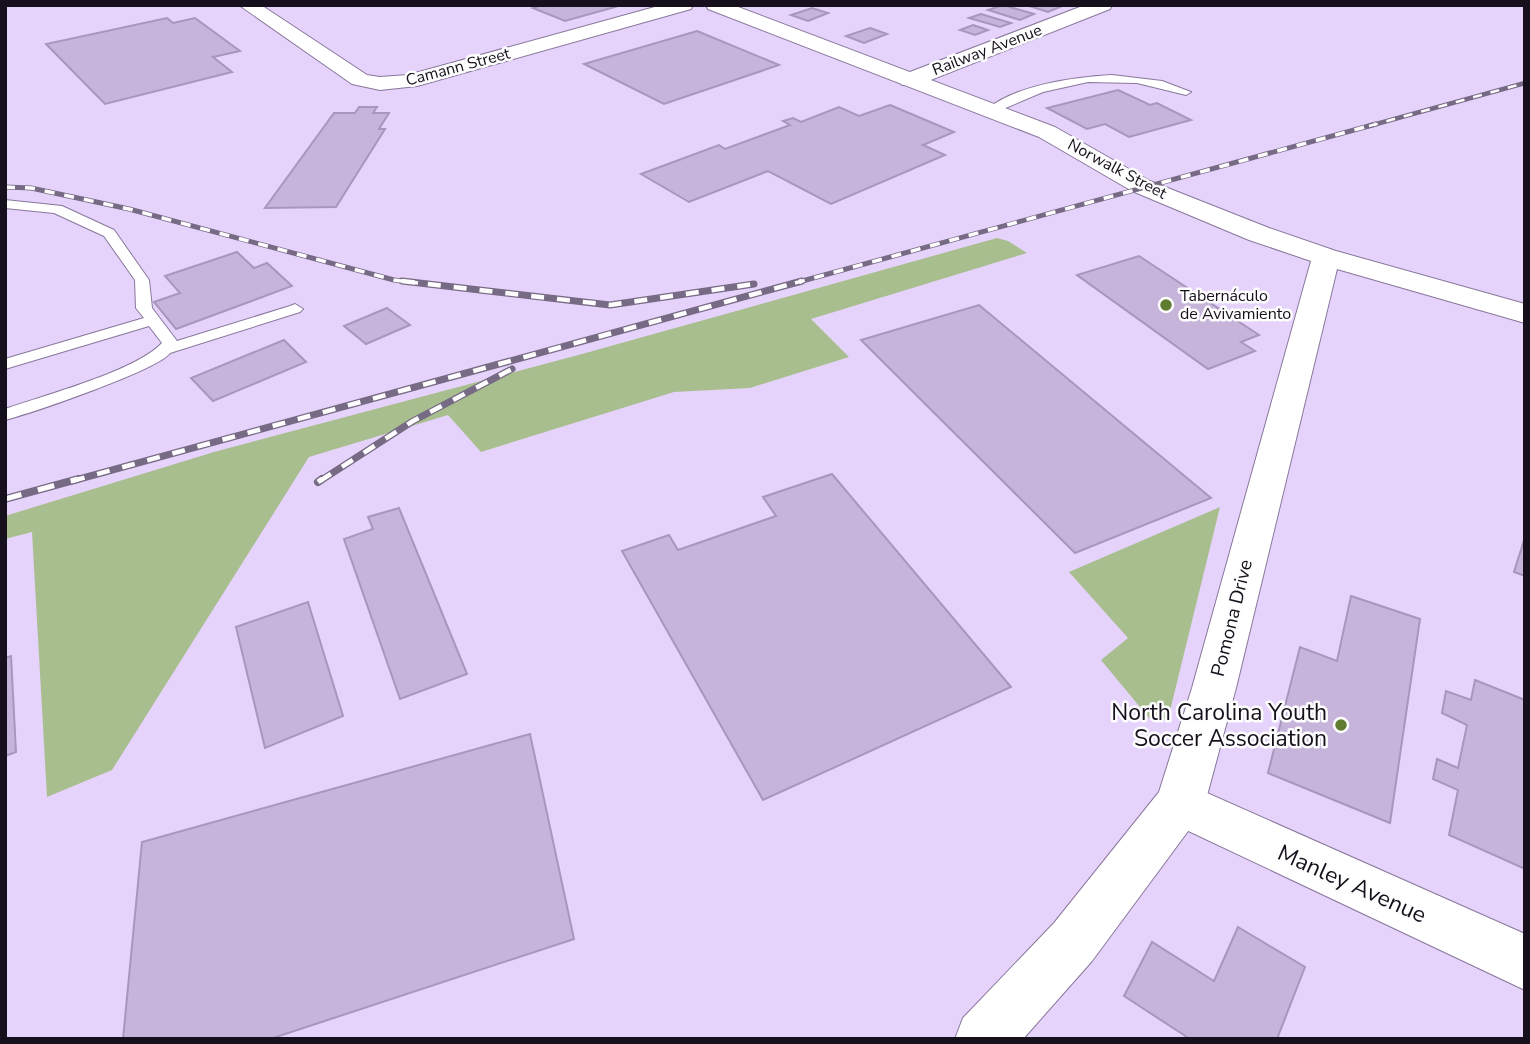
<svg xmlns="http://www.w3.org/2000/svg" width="1530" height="1044" font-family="'Nunito Sans',sans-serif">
<rect width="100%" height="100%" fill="#e6d3fb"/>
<!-- green -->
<g fill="#a9be8f">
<path d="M 997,238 L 1008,241 L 1027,253 L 811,319 L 849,357 L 750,388 L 674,392 L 481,452 L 448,415 L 309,457 L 112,770 L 47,797 L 32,532 L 5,539 L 5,516 L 214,452 L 582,354 Z"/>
<path d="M 1220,507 L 1168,719 L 1149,718 L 1101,660 L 1128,638 L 1069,572 Z"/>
</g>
<!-- building -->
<g fill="#c7b4db" stroke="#a896bc" stroke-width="2">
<path d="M 542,5 L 611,5 L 615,7 L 565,21 L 533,8 Z"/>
<path d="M 1003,5 L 1034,14 L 1020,20 L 988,10 Z"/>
<path d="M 1026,5 L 1059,5 L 1062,6 L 1048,12 Z"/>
<path d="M 812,8 L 828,13 L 808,21 L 791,15 Z"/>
<path d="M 981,14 L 1011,23 L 1000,27 L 969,18 Z"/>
<path d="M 167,18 L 173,23 L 195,18 L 240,51 L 213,57 L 232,72 L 105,104 L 46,44 Z"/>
<path d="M 973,25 L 988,30 L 975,35 L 960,30 Z"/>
<path d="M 870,28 L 887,34 L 864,43 L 846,36 Z"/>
<path d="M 697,31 L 779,65 L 664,104 L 584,64 Z"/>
<path d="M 1118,90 L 1150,105 L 1157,103 L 1191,120 L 1129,137 L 1105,124 L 1087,129 L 1047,108 Z"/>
<path d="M 890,105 L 954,132 L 923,145 L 945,155 L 831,204 L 768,171 L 689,202 L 641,174 L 719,145 L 725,149 L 790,125 L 783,121 L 793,118 L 801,122 L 839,107 L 859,116 Z"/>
<path d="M 359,107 L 377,107 L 373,113 L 389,113 L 379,129 L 385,129 L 336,207 L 265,208 L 334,113 L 355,113 Z"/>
<path d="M 237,252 L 254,268 L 267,263 L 292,286 L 176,329 L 154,302 L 180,293 L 165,276 Z"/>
<path d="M 1139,256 L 1259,335 L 1241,342 L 1255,351 L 1208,369 L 1077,275 Z"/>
<path d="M 979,305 L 1211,498 L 1075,553 L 861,340 Z"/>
<path d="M 387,308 L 410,325 L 366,344 L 344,326 Z"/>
<path d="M 284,340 L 306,362 L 213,401 L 191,378 Z"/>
<path d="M 832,474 L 1011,687 L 763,800 L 622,551 L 669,535 L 678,550 L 776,516 L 763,497 Z"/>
<path d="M 399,508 L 467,674 L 400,699 L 344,539 L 373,529 L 368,517 Z"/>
<path d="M 1525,537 L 1525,576 L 1514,572 Z"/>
<path d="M 1351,596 L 1420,619 L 1390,823 L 1268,773 L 1300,647 L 1337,661 Z"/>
<path d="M 308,602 L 343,716 L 265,748 L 236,627 Z"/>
<path d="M 11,656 L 16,752 L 5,756 L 5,658 Z"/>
<path d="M 1475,680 L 1525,700 L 1525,869 L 1449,835 L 1458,790 L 1433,779 L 1437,759 L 1458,768 L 1467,725 L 1442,713 L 1446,691 L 1471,700 Z"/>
<path d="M 530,734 L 574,939 L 270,1039 L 123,1039 L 142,842 Z"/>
<path d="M 1238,927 L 1305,967 L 1277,1039 L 1190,1039 L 1124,996 L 1152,942 L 1214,981 Z"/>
</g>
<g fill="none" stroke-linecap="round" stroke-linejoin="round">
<!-- lane casing -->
<g stroke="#88779b" stroke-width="2">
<g id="lane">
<path d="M 1112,75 L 1162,81 L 1191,92 L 1186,95 L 1137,83 L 1088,82 L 1043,92 L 996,112 L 986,110 C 1015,85 1075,77 1112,75 Z"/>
<path d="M 5,200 L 62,206 L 114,230 L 149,280 L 152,308 L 177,341 L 290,306 L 295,304 L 303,309 L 300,312 L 170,353 C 158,370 32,413 5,420 L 5,409 C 45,395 136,371 162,343 L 149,326 L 5,369 L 5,359 L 144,318 L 136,308 L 135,280 L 104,236 L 54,213 L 5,208 Z"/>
</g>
</g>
<!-- street casing -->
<g stroke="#88779b" stroke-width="2">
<g id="street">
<path d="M 239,5 L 261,5 L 367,75 L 380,77 L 408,75 L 662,5 L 693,5 L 691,9 L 417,86 L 380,90 L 352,84 Z"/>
<path d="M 1085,5 L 1112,5 L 1110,9 L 918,85 L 902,85 L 899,80 L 902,75 Z"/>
<path d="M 1180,781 L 1525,934 L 1525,990 L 1163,819 L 1155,803 L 1163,787 Z"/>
</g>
</g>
<!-- secondary casing -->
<g stroke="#88779b" stroke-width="2">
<path id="secondary" d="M 706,5 L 733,5 L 1055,127 L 1150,181 L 1269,228 L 1336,251 L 1525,304 L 1525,323 L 1337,269 L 1236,688 L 1205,803 L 1197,819 L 1092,961 L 1023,1039 L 955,1039 L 963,1018 L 1054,923 L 1159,792 L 1192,688 L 1311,261 L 1249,240 L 1132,191 L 1039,137 L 708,9 Z"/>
</g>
<!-- lane -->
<use href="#lane" fill="#fff" fill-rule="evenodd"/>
<!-- street -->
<use href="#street" fill="#fff" fill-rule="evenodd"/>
<!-- secondary -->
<use href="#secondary" fill="#fff" fill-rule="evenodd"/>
<!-- rail-far3 casing -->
<g stroke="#776a84" stroke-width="4.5">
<path id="rail-far3" d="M 1369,126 L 1525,83"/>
</g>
<!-- rail-far2 casing -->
<g stroke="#776a84" stroke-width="5">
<g id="rail-far2">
<path d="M 5,187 L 31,188 L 129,209 L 394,280 L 418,283"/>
<path d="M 795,283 L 1376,124"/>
</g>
</g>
<!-- rail-far1 casing -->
<g stroke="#776a84" stroke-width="7">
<g id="rail-far1">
<path d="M 402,281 L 610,305 L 754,284"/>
<path d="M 72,481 L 802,281"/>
<path d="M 320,481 L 413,421 L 512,369"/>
</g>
</g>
<!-- rail casing -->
<g stroke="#776a84" stroke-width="8">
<g id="rail">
<path d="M 318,482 L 322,479"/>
<path d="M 5,499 L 78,479"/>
</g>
</g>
<!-- rail-far3 -->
<use href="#rail-far3" stroke="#fdfdfd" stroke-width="2.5" stroke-dasharray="9" stroke-linecap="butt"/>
<!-- rail-far2 -->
<use href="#rail-far2" stroke="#fdfdfd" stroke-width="3.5" stroke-dasharray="10" stroke-linecap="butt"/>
<!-- rail-far1 -->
<use href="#rail-far1" stroke="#fdfdfd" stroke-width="4.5" stroke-dasharray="13" stroke-linecap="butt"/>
<!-- rail -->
<use href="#rail" stroke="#fdfdfd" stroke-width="5" stroke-dasharray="17" stroke-linecap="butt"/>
</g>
<!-- markers -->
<g fill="#607c31" stroke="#fdfdfd" stroke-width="2.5">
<circle cx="1166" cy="305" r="7"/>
<circle cx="1341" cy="725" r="7"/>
</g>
<g text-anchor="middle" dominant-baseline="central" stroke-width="5" stroke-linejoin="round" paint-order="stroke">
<!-- far-street labels -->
<g font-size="16" fill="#160f1c" stroke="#fdfdfd">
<text transform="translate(987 50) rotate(-21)">Railway Avenue</text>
<text transform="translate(458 67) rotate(-15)">Camann Street</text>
<text transform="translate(1117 169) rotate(28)">Norwalk Street</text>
</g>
<!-- far-poi labels -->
<g font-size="16" fill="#160f1c" stroke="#fdfdfd" text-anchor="start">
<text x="1180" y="296">Tabernáculo<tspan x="1180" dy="18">de Avivamiento</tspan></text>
</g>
<!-- street labels -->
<g font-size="19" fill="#160f1c" stroke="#fdfdfd">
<text transform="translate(1232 618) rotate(-76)">Pomona Drive</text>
</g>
<!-- near-poi labels -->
<g font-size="23" fill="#160f1c" stroke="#fdfdfd" text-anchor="end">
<text x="1327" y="712">North Carolina Youth<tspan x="1327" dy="26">Soccer Association</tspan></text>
</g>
<!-- near-street labels -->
<g font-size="23" fill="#160f1c" stroke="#fdfdfd">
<text transform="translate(1352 884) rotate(24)">Manley Avenue</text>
</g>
</g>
<!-- border -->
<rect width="1530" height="1044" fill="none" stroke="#160f1c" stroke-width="14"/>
</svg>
